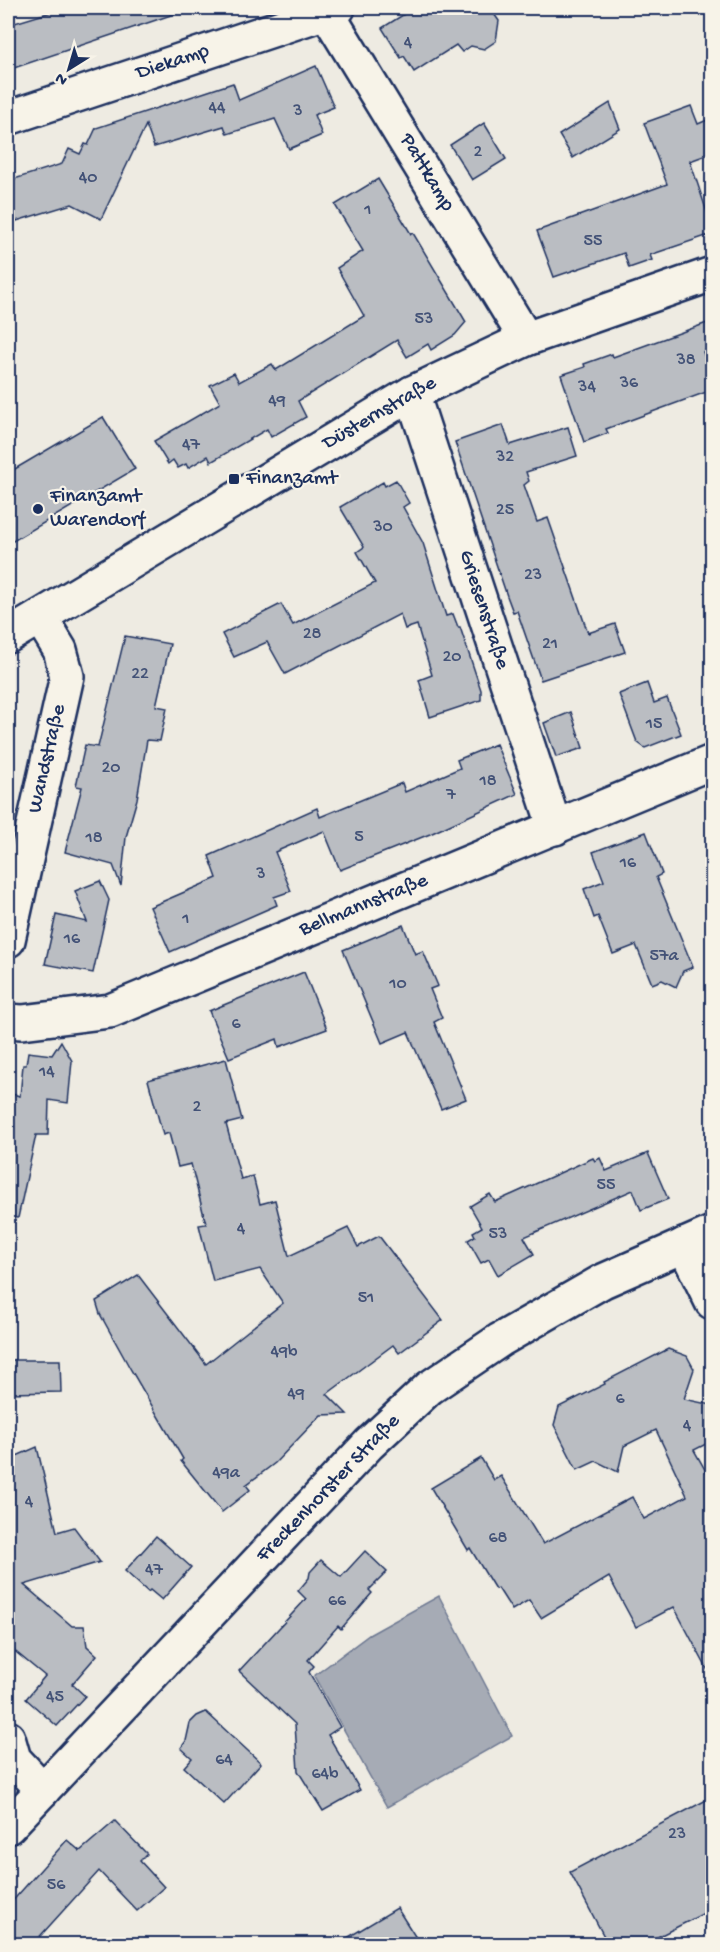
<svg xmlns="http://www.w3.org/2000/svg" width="720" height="1952" font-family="'Gochi Hand',sans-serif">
<rect width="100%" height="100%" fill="#eeebe2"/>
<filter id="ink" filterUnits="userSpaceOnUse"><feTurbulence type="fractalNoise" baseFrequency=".0167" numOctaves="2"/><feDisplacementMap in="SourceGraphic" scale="12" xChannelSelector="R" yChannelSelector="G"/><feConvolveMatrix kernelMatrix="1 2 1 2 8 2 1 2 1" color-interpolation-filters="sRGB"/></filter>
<g filter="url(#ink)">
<!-- water -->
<path fill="#a6abb5" stroke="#6e7992" stroke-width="1.5" d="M 439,1596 L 512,1736 L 387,1807 L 314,1676 L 369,1635 Z"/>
<!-- building -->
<g fill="#babdc2" stroke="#1b2f5e" stroke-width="1.5">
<path d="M 64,8 L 179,8 L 180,12 L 8,70 L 8,25 Z"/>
<path d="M 414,8 L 490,8 L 499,21 L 496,41 L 484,49 L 471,46 L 462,52 L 456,45 L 414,72 L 404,56 L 401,58 L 382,28 Z"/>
<path d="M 316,66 L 334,107 L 314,115 L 322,135 L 289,149 L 275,119 L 227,134 L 224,126 L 154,147 L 146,125 L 101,219 L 72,204 L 13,222 L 8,204 L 8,181 L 62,164 L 69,149 L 80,154 L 85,144 L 88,145 L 96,128 L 233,83 L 239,100 Z"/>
<path d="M 610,103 L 620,129 L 573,158 L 559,135 Z"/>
<path d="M 691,106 L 698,124 L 712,118 L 712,153 L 690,161 L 712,227 L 712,234 L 650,255 L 652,260 L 629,268 L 624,253 L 554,277 L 537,231 L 667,184 L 644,123 Z"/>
<path d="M 484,123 L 506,159 L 472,180 L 450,145 Z"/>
<path d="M 378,179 L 411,234 L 413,233 L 466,322 L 455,335 L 431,350 L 428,344 L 407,357 L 397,340 L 298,401 L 306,417 L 271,437 L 267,429 L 211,462 L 208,456 L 188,468 L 186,464 L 178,468 L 173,460 L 168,464 L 154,441 L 220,403 L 210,385 L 234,373 L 239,382 L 272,364 L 276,370 L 364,316 L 337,268 L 363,251 L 335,205 Z"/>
<path d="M 707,323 L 712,337 L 712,348 L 703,352 L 712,377 L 712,390 L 606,429 L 608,433 L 584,442 L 561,375 L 585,367 L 584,364 L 612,354 L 613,357 Z"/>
<path d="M 103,417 L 135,469 L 8,544 L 8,473 Z"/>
<path d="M 503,425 L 510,445 L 568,427 L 577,456 L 526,472 L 529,481 L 524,485 L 537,522 L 548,518 L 588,633 L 615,624 L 625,652 L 541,680 L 517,611 L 513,612 L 507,596 L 455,442 Z"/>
<path d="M 396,480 L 409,503 L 403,507 L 423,543 L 446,616 L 453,614 L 458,627 L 460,627 L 481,690 L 481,700 L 430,717 L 419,680 L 432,675 L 417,625 L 405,629 L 400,614 L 285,674 L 267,642 L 234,657 L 222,634 L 281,604 L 293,625 L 375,583 L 357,552 L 364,547 L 340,507 L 383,482 L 385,486 Z"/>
<path d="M 125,636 L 170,644 L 156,706 L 167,708 L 160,741 L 147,740 L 137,799 L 126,837 L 121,886 L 113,865 L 65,852 L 82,787 L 76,786 L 85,745 L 98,747 Z"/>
<path d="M 647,683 L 654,703 L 667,698 L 681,734 L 645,748 L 637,742 L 619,694 Z"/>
<path d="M 571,712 L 583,748 L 556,757 L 544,723 Z"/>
<path d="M 496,744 L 517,794 L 430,834 L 340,870 L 324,831 L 275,852 L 291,891 L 274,897 L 277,905 L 170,952 L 150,907 L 217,878 L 209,856 L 317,808 L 320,817 L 402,783 L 405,792 L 460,768 L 457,760 Z"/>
<path d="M 646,832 L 662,874 L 656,877 L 693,967 L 683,971 L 676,987 L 662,980 L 652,984 L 636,945 L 613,954 L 598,916 L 594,918 L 584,889 L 604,881 L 593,852 Z"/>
<path d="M 100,881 L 109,900 L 93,973 L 45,964 L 56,915 L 87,922 L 75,891 Z"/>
<path d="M 403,925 L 415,954 L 423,951 L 438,986 L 430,989 L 442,1018 L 434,1022 L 466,1099 L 441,1109 L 408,1032 L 382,1043 L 343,950 Z"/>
<path d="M 304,972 L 327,1029 L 279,1047 L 277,1039 L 229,1058 L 209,1011 Z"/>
<path d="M 61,1041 L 72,1061 L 68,1103 L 49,1100 L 48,1135 L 36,1135 L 18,1218 L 8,1217 L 8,1128 L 12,1094 L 20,1096 L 23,1065 L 26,1065 L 28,1052 L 52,1055 Z"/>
<path d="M 226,1059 L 242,1120 L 226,1124 L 241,1179 L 253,1176 L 260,1204 L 275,1200 L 289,1256 L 348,1228 L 358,1247 L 379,1236 L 443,1320 L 399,1353 L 393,1345 L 327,1394 L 347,1414 L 321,1415 L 275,1463 L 246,1485 L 250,1490 L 222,1512 L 181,1461 L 183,1459 L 131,1370 L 100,1314 L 96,1301 L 138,1275 L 206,1364 L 283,1303 L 260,1269 L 213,1281 L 199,1225 L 206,1224 L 191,1164 L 178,1167 L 169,1133 L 163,1135 L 148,1080 Z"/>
<path d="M 648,1153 L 668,1199 L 641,1210 L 633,1190 L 524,1237 L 534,1254 L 498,1275 L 489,1259 L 481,1263 L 468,1240 L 475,1236 L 473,1232 L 482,1227 L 470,1206 L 490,1194 L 495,1202 L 593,1158 L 595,1161 L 600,1158 L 606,1171 Z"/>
<path d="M 668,1349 L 687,1356 L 694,1369 L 684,1399 L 712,1405 L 712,1441 L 694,1450 L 712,1482 L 712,1678 L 674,1607 L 636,1627 L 609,1577 L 541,1618 L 529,1600 L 512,1610 L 498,1588 L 495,1589 L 470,1548 L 468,1550 L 431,1488 L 481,1458 L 494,1480 L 501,1476 L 543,1544 L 632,1497 L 644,1519 L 687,1496 L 656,1430 L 624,1446 L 618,1472 L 596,1461 L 577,1470 L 554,1425 L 559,1407 L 605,1384 L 604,1382 Z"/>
<path d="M 8,1360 L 60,1360 L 61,1392 L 8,1393 Z"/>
<path d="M 37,1447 L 57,1532 L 74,1527 L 100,1562 L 24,1585 L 72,1626 L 84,1626 L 87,1646 L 97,1655 L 72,1684 L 85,1696 L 57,1726 L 26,1699 L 45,1676 L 11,1648 L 8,1635 L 8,1479 L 15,1477 L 12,1458 Z"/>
<path d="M 156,1536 L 191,1567 L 162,1600 L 150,1590 L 148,1592 L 125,1571 Z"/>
<path d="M 365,1551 L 387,1572 L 369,1590 L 372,1593 L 341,1629 L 338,1626 L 308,1660 L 314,1666 L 309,1672 L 340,1727 L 328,1735 L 360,1790 L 323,1811 L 298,1771 L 295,1724 L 239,1671 L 306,1599 L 298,1591 L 309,1578 L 310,1572 L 321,1560 L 341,1577 Z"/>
<path d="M 206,1712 L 261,1763 L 224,1804 L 184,1767 L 192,1758 L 181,1748 L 186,1741 L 190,1723 L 197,1716 Z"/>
<path d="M 712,1797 L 712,1909 L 644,1944 L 608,1944 L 570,1872 Z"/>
<path d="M 115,1821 L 147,1854 L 140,1861 L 164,1887 L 137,1911 L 99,1871 L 33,1944 L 8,1944 L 8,1906 L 67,1840 L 80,1851 Z"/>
<path d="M 397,1908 L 420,1944 L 337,1944 Z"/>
</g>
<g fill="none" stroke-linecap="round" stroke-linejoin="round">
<!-- street casing -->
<g stroke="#1b2f5e" stroke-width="38">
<g id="street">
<path d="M 324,8 L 526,339"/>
<path d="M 8,118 L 338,8"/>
<path d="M 412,393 L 555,828"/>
<path d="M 8,636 L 412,393 L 526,339 L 712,274"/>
<path d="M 8,940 L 67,676 L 60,650 L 40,617"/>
<path d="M 8,1021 L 22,1022 L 110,1011 L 712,762"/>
<path d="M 684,1245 L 712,1302"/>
<path d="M 8,1738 L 14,1759 L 43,1790"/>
</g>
</g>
<!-- secondary casing -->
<g stroke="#1b2f5e" stroke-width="38">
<path id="secondary" d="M 8,1827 L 369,1444 L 429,1388 L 500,1340 L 603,1281 L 712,1233"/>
</g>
<!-- street -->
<use href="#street" stroke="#f7f3e8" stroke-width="33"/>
<!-- secondary -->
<use href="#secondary" stroke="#f7f3e8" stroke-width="33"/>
</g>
</g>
<!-- markers -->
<g fill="#1b2f5e" stroke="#f7f3e8" stroke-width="2">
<rect x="228" y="473" width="12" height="12" rx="3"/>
<circle cx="38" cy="509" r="6"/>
</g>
<g text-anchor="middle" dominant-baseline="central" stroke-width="4.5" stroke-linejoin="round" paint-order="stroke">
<!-- number labels -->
<g font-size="18" fill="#435277">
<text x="408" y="43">4</text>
<text x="217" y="108">44</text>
<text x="298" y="111">3</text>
<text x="478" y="152">2</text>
<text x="88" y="178">40</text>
<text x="368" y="210">1</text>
<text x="593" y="241">55</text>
<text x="424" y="319">53</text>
<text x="686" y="360">38</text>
<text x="629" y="383">36</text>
<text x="587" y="387">34</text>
<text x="277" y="401">49</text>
<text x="191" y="445">47</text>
<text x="505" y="457">32</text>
<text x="505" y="510">25</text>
<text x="383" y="527">30</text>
<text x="533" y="575">23</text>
<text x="312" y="634">28</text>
<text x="550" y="644">21</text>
<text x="452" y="657">20</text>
<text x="140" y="674">22</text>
<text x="654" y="724">15</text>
<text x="111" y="768">20</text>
<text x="488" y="781">18</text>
<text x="451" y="795">7</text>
<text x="359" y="837">5</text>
<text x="94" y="838">18</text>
<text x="628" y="863">16</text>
<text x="261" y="874">3</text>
<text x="186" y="919">1</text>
<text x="72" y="939">16</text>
<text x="664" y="956">57a</text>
<text x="398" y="984">10</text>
<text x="236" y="1024">6</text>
<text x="47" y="1072">14</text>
<text x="197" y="1107">2</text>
<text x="606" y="1185">55</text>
<text x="241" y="1229">4</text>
<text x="498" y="1234">53</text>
<text x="366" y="1298">51</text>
<text x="284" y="1352">49b</text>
<text x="296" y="1394">49</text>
<text x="620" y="1399">6</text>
<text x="687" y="1426">4</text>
<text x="226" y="1473">49a</text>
<text x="29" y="1502">4</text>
<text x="498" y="1538">68</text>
<text x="154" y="1570">47</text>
<text x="337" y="1601">66</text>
<text x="55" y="1697">45</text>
<text x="224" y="1760">64</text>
<text x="325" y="1774">64b</text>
<text x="677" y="1834">23</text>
<text x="56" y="1885">56</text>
</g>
<!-- street labels -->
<g font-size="21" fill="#1b2f5e" stroke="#f7f3e8">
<text transform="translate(173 63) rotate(-18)">Diekamp</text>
<text transform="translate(426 173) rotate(59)">Pattkamp</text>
<text transform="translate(380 414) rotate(-30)">Düsternstraße</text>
<text transform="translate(483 610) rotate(72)">Griesenstraße</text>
<text transform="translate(48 759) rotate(-77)">Wandstraße</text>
<text transform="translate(364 906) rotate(-22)">Bellmannstraße</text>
<text transform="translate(329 1489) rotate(-46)">Freckenhorster Straße</text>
</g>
<!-- poi labels -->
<g font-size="21" fill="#1b2f5e" stroke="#f7f3e8" text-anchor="start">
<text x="246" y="479">Finanzamt</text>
<text x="50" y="497">Finanzamt<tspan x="50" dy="24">Warendorf</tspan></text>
</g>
</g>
<!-- margin -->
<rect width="720" height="1952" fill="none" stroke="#f7f3e8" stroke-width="30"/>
<rect x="15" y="15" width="690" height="1922" fill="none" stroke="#1b2f5e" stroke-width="2" filter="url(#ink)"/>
<!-- north arrow -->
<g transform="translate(69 69) rotate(217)" stroke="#f7f3e8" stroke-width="4.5" paint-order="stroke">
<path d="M0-4.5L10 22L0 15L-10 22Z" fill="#1b2f5e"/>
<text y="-9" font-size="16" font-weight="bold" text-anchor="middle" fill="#1b2f5e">N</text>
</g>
</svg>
